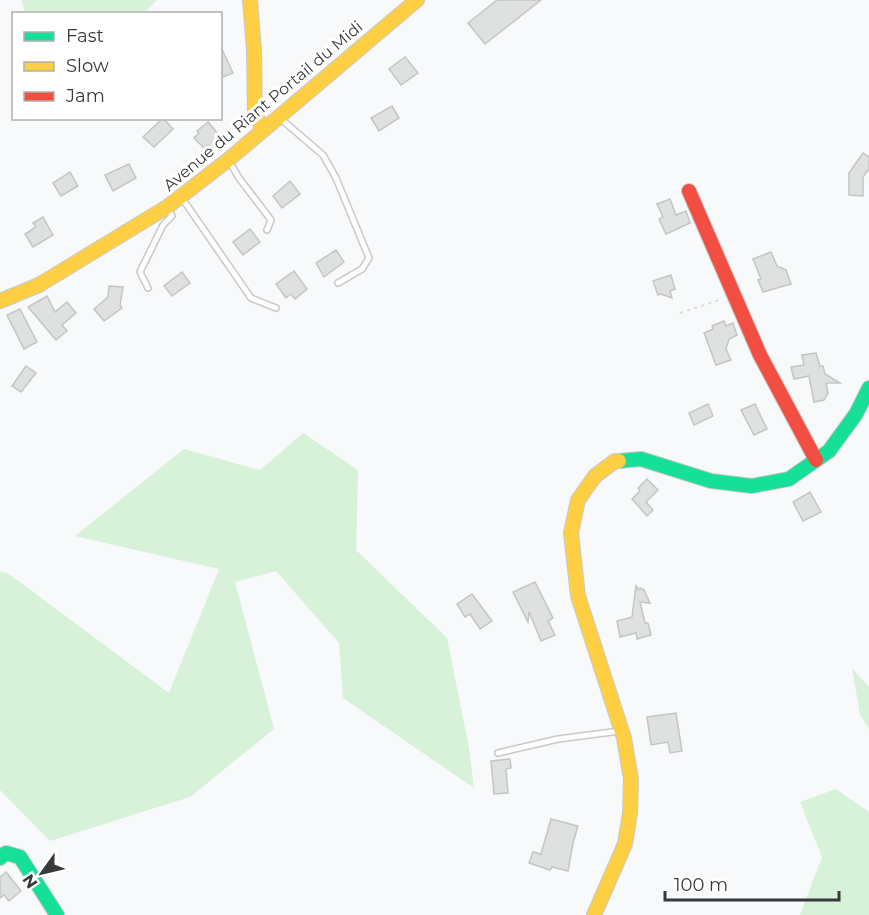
<svg xmlns="http://www.w3.org/2000/svg" width="869" height="915" font-family="Montserrat,sans-serif">
<rect width="100%" height="100%" fill="#f7f9fa"/>
<!-- green -->
<g fill="#d7f2d8">
<path d="M 22,0 L 157,0 L 144,13 L 25,14 Z"/>
<path d="M 303,433 L 358,470 L 356,550 L 447,638 L 469,748 L 474,788 L 343,698 L 339,643 L 276,571 L 235,582 L 274,729 L 190,797 L 50,841 L 0,790 L 0,571 L 9,574 L 169,693 L 219,569 L 75,536 L 184,449 L 260,470 Z"/>
<path d="M 852,668 L 869,687 L 869,729 L 860,714 Z"/>
<path d="M 836,789 L 869,812 L 869,915 L 800,915 L 822,857 L 800,802 Z"/>
</g>
<!-- building -->
<g fill="#dfe1e1" stroke="#c4c5c6" stroke-width="1.5">
<path d="M 497,0 L 541,0 L 485,44 L 468,23 Z"/>
<path d="M 220,45 L 233,73 L 220,78 Z"/>
<path d="M 405,57 L 418,73 L 401,85 L 389,69 Z"/>
<path d="M 392,106 L 399,118 L 379,131 L 371,118 Z"/>
<path d="M 163,118 L 173,129 L 154,147 L 143,137 Z"/>
<path d="M 208,122 L 225,142 L 214,151 L 208,145 L 204,148 L 194,138 L 199,133 L 197,131 Z"/>
<path d="M 863,153 L 869,157 L 869,169 L 863,177 L 863,196 L 849,195 L 849,173 Z"/>
<path d="M 129,164 L 136,178 L 113,191 L 105,175 Z"/>
<path d="M 70,172 L 78,186 L 61,196 L 53,183 Z"/>
<path d="M 290,181 L 300,194 L 282,208 L 273,196 Z"/>
<path d="M 670,199 L 676,215 L 686,211 L 690,223 L 666,234 L 659,219 L 663,217 L 657,204 Z"/>
<path d="M 43,217 L 53,235 L 33,247 L 25,234 L 36,227 L 33,223 Z"/>
<path d="M 250,229 L 260,242 L 243,255 L 233,242 Z"/>
<path d="M 336,250 L 344,262 L 324,277 L 316,263 Z"/>
<path d="M 771,252 L 777,266 L 786,270 L 791,284 L 763,292 L 758,280 L 761,279 L 753,259 Z"/>
<path d="M 294,271 L 307,289 L 295,299 L 291,294 L 286,298 L 276,284 Z"/>
<path d="M 182,272 L 190,283 L 172,296 L 164,286 Z"/>
<path d="M 671,275 L 675,289 L 670,291 L 672,298 L 661,294 L 658,295 L 653,281 Z"/>
<path d="M 109,286 L 123,287 L 120,305 L 122,308 L 104,321 L 94,309 L 108,297 Z"/>
<path d="M 47,296 L 55,312 L 67,302 L 76,313 L 62,325 L 67,331 L 56,340 L 28,307 Z"/>
<path d="M 20,309 L 37,342 L 24,349 L 7,315 Z"/>
<path d="M 724,321 L 726,326 L 733,323 L 737,335 L 729,339 L 726,349 L 731,360 L 716,365 L 704,333 L 713,329 L 712,326 Z"/>
<path d="M 816,353 L 820,366 L 823,366 L 825,374 L 840,383 L 826,383 L 828,393 L 824,400 L 814,402 L 809,376 L 794,379 L 791,367 L 804,365 L 802,355 Z"/>
<path d="M 26,366 L 36,373 L 21,392 L 12,386 Z"/>
<path d="M 708,404 L 713,416 L 694,425 L 689,413 Z"/>
<path d="M 755,404 L 767,429 L 754,435 L 741,410 Z"/>
<path d="M 647,479 L 658,490 L 646,502 L 653,510 L 647,516 L 632,499 L 640,491 L 638,488 Z"/>
<path d="M 810,492 L 821,512 L 803,521 L 793,502 Z"/>
<path d="M 535,582 L 553,618 L 548,621 L 555,635 L 541,641 L 529,612 L 528,622 L 513,592 Z"/>
<path d="M 636,585 L 638,590 L 640,588 L 644,590 L 650,603 L 640,602 L 645,623 L 648,623 L 651,635 L 637,639 L 636,633 L 620,637 L 617,621 L 632,617 Z"/>
<path d="M 472,594 L 492,621 L 480,629 L 470,614 L 465,617 L 457,604 Z"/>
<path d="M 676,713 L 682,751 L 670,753 L 668,742 L 651,745 L 647,717 Z"/>
<path d="M 510,759 L 511,768 L 506,769 L 508,793 L 494,794 L 491,761 Z"/>
<path d="M 551,819 L 578,826 L 573,843 L 568,871 L 552,867 L 550,870 L 529,863 L 533,852 L 541,854 Z"/>
<path d="M 6,872 L 21,891 L 9,901 L 4,895 L 0,898 L 0,877 Z"/>
</g>
<g fill="none" stroke-linecap="round" stroke-linejoin="round">
<!-- lane casing -->
<g stroke="#c8c9ca" stroke-width="8">
<g id="lane">
<path d="M 281,119 L 323,155 L 336,178 L 369,258 L 362,269 L 338,283"/>
<path d="M 229,161 L 239,178 L 271,220 L 267,230"/>
<path d="M 182,198 L 251,298 L 276,308"/>
<path d="M 148,288 L 140,272 L 163,225 L 172,216 L 168,208"/>
<path d="M 498,753 L 558,739 L 620,731"/>
</g>
</g>
<!-- fast casing -->
<g stroke="#c8c9ca" stroke-width="16">
<g id="fast">
<path d="M 619,461 L 641,459 L 711,481 L 752,486 L 789,479 L 829,451 L 856,414 L 869,388"/>
<path d="M 0,858 L 6,853 L 20,857 L 57,915"/>
</g>
</g>
<!-- slow casing -->
<g stroke="#c8c9ca" stroke-width="16">
<g id="slow">
<path d="M 250,0 L 254,50 L 255,114 L 263,129"/>
<path d="M 0,301 L 39,285 L 167,207 L 228,160 L 417,0"/>
<path d="M 594,915 L 625,844 L 630,813 L 631,779 L 624,738 L 578,596 L 571,533 L 578,500 L 595,476 L 615,461 L 619,461"/>
</g>
</g>
<!-- jam casing -->
<g stroke="#c8c9ca" stroke-width="16">
<path id="jam" d="M 689,191 L 760,355 L 816,460"/>
</g>
<!-- path -->
<path stroke="#d9dada" stroke-width="2" stroke-dasharray="3 4.5" stroke-linecap="butt" d="M 680,313 L 722,299"/>
<!-- lane -->
<use href="#lane" stroke="#fefefe" stroke-width="5"/>
<!-- fast -->
<use href="#fast" stroke="#16e098" stroke-width="14"/>
<!-- slow -->
<use href="#slow" stroke="#ffcf43" stroke-width="14"/>
<!-- jam -->
<use href="#jam" stroke="#f24e42" stroke-width="14"/>
</g>
<g text-anchor="middle" dominant-baseline="central" stroke-width="6" stroke-linejoin="round" paint-order="stroke">
<!-- street labels -->
<g font-size="16" fill="#38393a" stroke="#fff">
<text transform="translate(263 106) rotate(-40)">Avenue du Riant Portail du Midi</text>
</g>
</g>
<!-- legend -->
<rect x="12" y="12" width="210" height="108" fill="#ffffff" stroke="#afb0b0" stroke-width="1.5"/>
<rect x="24" y="32" width="30" height="9" fill="#16e098" stroke="#afb0b0" stroke-width="1.5"/>
<text x="66" y="42" font-size="18" fill="#38393a">Fast</text>
<rect x="24" y="62" width="30" height="9" fill="#ffcf43" stroke="#afb0b0" stroke-width="1.5"/>
<text x="66" y="72" font-size="18" fill="#38393a">Slow</text>
<rect x="24" y="92" width="30" height="9" fill="#f24e42" stroke="#afb0b0" stroke-width="1.5"/>
<text x="66" y="102" font-size="18" fill="#38393a">Jam</text>
<!-- north arrow -->
<g transform="translate(42 873) rotate(236)" stroke="#ffffff" stroke-width="4.5" paint-order="stroke">
<path d="M0-4.5L10 22L0 15L-10 22Z" fill="#38393a"/>
<text y="-9" font-size="16" font-weight="bold" text-anchor="middle" fill="#38393a">N</text>
</g>
<!-- scale -->
<path d="M665 891v9h174v-9" fill="none" stroke="#38393a" stroke-width="3"/>
<text x="674" y="891" font-size="18" fill="#38393a" stroke="#ffffff" stroke-width="4.5" paint-order="stroke">100 m</text>
</svg>
